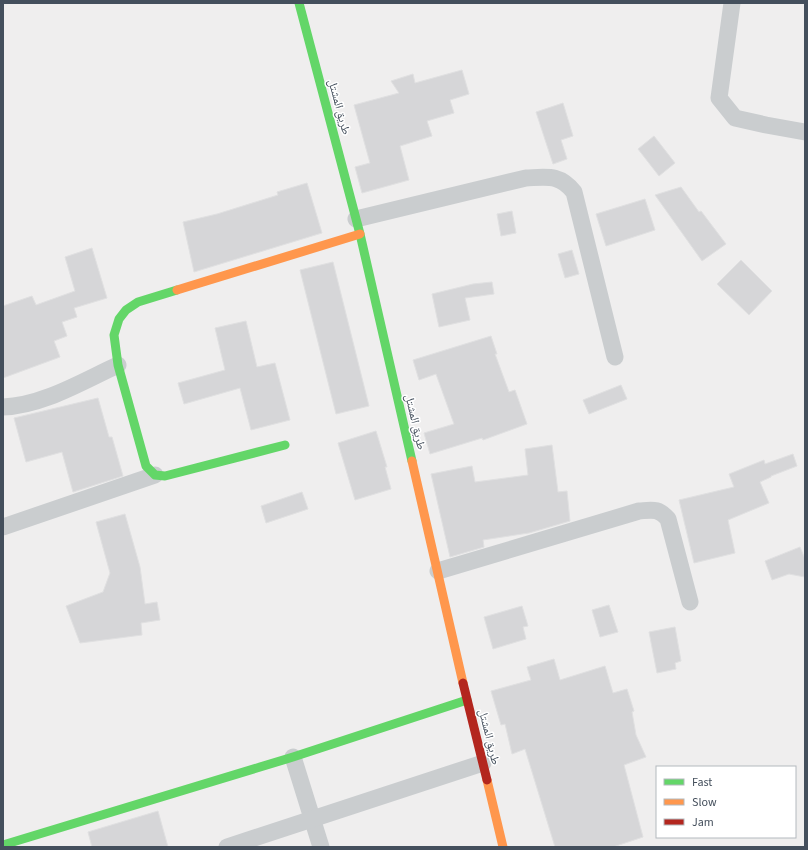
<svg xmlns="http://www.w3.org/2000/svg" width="808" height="850" font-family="'Source Sans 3','Noto Naskh Arabic',sans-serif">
<rect width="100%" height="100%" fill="#efeeee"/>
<!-- building -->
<g fill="#d6d6d8" stroke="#e0e0e1">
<path d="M 462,70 L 469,94 L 450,100 L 454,113 L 427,121 L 432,136 L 400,146 L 409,180 L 362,193 L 355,167 L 370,163 L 354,105 L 399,93 L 391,81 L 413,74 L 415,83 Z"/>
<path d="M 563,103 L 573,136 L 561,140 L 567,159 L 553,164 L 536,112 Z"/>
<path d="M 654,136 L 675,163 L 659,176 L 638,149 Z"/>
<path d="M 307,183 L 322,233 L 194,272 L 183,222 L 217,214 L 278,195 L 277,192 Z"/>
<path d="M 681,187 L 699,212 L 701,211 L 726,244 L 702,261 L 655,195 Z"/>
<path d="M 645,199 L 655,230 L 606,246 L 596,214 Z"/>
<path d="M 512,211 L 516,233 L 501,236 L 497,214 Z"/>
<path d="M 92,248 L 107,298 L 74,308 L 77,317 L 62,322 L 67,336 L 54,341 L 60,357 L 3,378 L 3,306 L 32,296 L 36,305 L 75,291 L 65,257 Z"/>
<path d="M 572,250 L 579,274 L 565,278 L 558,254 Z"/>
<path d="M 741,260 L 772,291 L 749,315 L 717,284 Z"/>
<path d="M 333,262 L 369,406 L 336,414 L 300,270 Z"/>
<path d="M 492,282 L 494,294 L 465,298 L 470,320 L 439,327 L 432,294 L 473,284 Z"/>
<path d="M 246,321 L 257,367 L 275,363 L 290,420 L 251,430 L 240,388 L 184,404 L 178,383 L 225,370 L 215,328 Z"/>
<path d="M 491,336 L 497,354 L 495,354 L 509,392 L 515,390 L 527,424 L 483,440 L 482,438 L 430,454 L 424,433 L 454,424 L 436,374 L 419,380 L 413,360 Z"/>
<path d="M 621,385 L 627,399 L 589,414 L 583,400 Z"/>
<path d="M 98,398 L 109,437 L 112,437 L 123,476 L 73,492 L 62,452 L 26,462 L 14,418 Z"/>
<path d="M 376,431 L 387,467 L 385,467 L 391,489 L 355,500 L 338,443 Z"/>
<path d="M 552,445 L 558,492 L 567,491 L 570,521 L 529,533 L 483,540 L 484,547 L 450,557 L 431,474 L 472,466 L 475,482 L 528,475 L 525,449 Z"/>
<path d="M 793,454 L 797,466 L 771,476 L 771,477 L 760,482 L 769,503 L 728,520 L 735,553 L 694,563 L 679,500 L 734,487 L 729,474 L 764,460 L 765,464 Z"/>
<path d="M 302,492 L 308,509 L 266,523 L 261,506 Z"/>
<path d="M 125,514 L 140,567 L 145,604 L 157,602 L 160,620 L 141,623 L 142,635 L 80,643 L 66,606 L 103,592 L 110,573 L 96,522 Z"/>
<path d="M 800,547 L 805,559 L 805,577 L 789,574 L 772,580 L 765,561 Z"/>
<path d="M 609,605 L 618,632 L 600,637 L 592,610 Z"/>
<path d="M 522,606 L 528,626 L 523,627 L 526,639 L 493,649 L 484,617 Z"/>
<path d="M 675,627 L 681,661 L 675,663 L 676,669 L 657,673 L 649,632 Z"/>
<path d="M 554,659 L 560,680 L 605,666 L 613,693 L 627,689 L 634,711 L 632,712 L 636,735 L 646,757 L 624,765 L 643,837 L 613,847 L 555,847 L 525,749 L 512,754 L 505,724 L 501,725 L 491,691 L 531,680 L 527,667 Z"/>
<path d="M 158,811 L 168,847 L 92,847 L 88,832 Z"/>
</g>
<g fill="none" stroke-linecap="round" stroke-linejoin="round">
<!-- street -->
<g stroke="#cacdcf" stroke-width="17">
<path d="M 732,3 L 719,98 L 735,118 L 766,125 L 805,132"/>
<path d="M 356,219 L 526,178 C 548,177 560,174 574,192 L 615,357"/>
<path d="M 3,407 C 42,406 83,381 118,365"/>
<path d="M 3,527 L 155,475"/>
<path d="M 438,571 L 639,511 C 653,510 658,508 668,519 L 690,602"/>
<path d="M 293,757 L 321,847"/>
<path d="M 227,847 L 483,763"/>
</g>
<!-- fast -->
<g stroke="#63d668" stroke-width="9">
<path d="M 299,3 L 360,234 L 412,461"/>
<path d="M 177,290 L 138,302 L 126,310 L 119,319 L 114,335 L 118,365 L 146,466 L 155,475 L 165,476 L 285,445"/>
<path d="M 3,845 L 293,757 L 467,700"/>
</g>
<!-- slow -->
<g stroke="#ff974d" stroke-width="9">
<path d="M 177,290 L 360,234"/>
<path d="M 412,461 L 463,683"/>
<path d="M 487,780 L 503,847"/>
</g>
<!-- jam -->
<path stroke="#b3261e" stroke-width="9" d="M 463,683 L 487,780"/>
</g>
<g text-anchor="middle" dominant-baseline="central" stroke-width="3" stroke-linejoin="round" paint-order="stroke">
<!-- street labels -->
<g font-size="12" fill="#444f5c" stroke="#fff">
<text transform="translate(339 107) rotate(75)">طريق المشتل</text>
<text transform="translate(415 422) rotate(77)">طريق المشتل</text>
<text transform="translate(489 737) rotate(76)">طريق المشتل</text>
</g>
</g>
<!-- border -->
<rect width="808" height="850" fill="none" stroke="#444f5c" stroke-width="8"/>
<!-- legend -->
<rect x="656" y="766" width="140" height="72" fill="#ffffff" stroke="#b4b9be"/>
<rect x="664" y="779" width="20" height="6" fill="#63d668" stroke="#b4b9be"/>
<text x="692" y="786" font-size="12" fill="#444f5c">Fast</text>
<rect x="664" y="799" width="20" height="6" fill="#ff974d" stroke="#b4b9be"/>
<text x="692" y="806" font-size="12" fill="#444f5c">Slow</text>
<rect x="664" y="819" width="20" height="6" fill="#b3261e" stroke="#b4b9be"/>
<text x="692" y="826" font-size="12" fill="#444f5c">Jam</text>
</svg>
